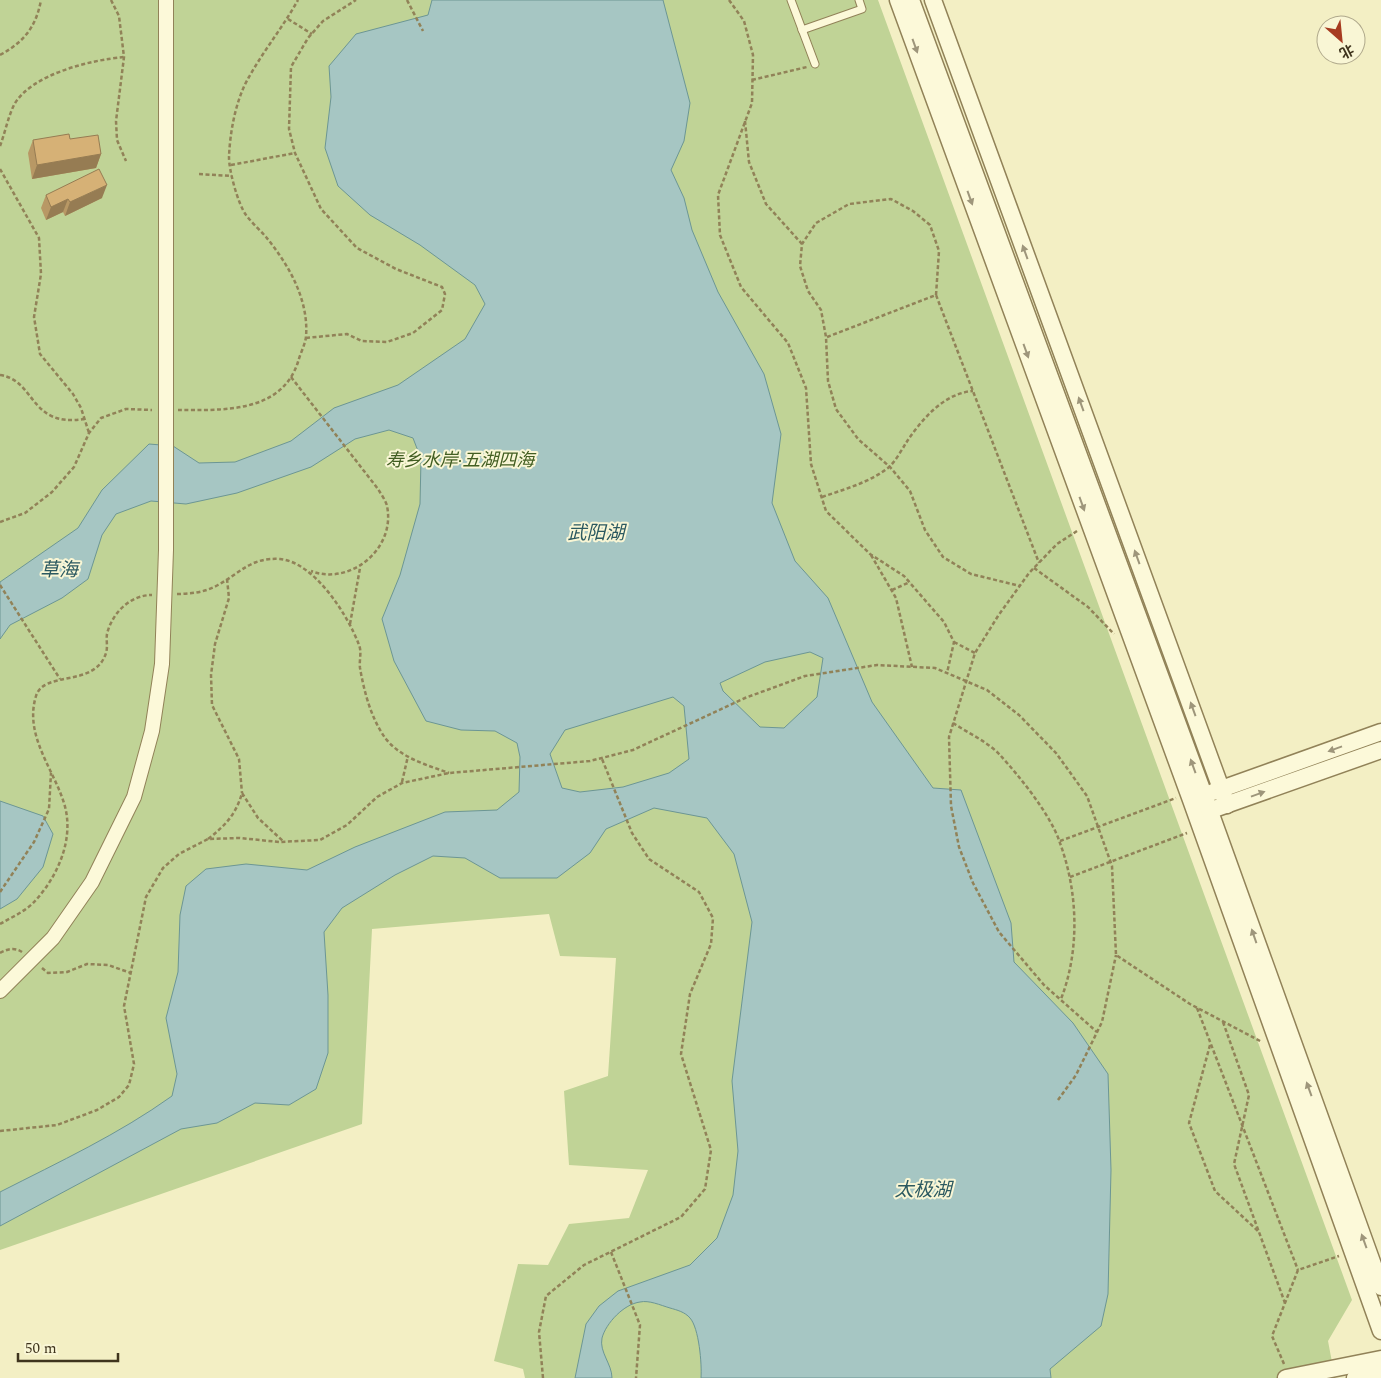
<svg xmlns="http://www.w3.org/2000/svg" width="1381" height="1378" font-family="Spectral,'Noto Sans SC',serif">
<rect width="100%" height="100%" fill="#f3efc4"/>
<!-- green -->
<path fill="#c0d396" d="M 0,0 L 878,0 L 1352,1300 L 1328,1341 L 1335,1378 L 525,1378 L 523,1369 L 494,1361 L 518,1264 L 548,1265 L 569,1224 L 629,1218 L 648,1170 L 569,1165 L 564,1091 L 608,1076 L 616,958 L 560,956 L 549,914 L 372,929 L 362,1124 L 0,1250 Z"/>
<!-- water -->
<g fill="#a6c6c3" stroke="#6c9694" fill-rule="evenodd">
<path d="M 432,0 L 663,0 L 690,103 L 684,141 L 671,170 L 684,198 L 692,230 L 718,292 L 764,374 L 781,434 L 772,503 L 795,561 L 828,598 L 872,702 L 933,788 L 961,790 L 1011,923 L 1014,962 L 1073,1023 L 1108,1074 L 1111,1170 L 1108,1294 L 1101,1326 L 1050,1369 L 1051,1378 L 701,1378 C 702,1364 699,1328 690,1318 C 685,1312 677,1310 670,1308 C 660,1305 649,1300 640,1302 C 624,1304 606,1323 602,1338 C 599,1352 612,1364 612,1378 L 575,1378 L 586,1324 L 599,1306 L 618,1291 L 690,1265 L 717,1238 L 733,1195 L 738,1151 L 732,1081 L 752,922 L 734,854 L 707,818 L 654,808 L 606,829 L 590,853 L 557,878 L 500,878 L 465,858 L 433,856 L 395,875 L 342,908 L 324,932 L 328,995 L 328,1053 L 316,1089 L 289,1105 L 255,1103 L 217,1123 L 181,1129 L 0,1226 L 0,1192 C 59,1162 119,1134 172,1096 L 177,1074 L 166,1018 L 178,972 L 180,915 L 186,886 L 206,869 L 246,864 L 307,870 L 355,847 L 445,812 L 497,810 L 519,792 L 520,757 L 517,743 L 495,731 L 461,730 L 426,721 L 394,661 L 382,619 L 400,575 L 420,504 L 421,459 L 413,438 L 389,430 L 355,439 L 311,467 L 237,493 L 186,504 L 151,501 L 116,514 L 102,535 L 88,579 L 62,598 L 10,625 L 0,639 L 0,582 L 78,528 L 102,490 L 149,444 L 173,446 L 199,463 L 235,462 L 291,441 L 334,408 L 398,385 L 465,339 L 485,304 L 475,285 L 420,245 L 370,215 L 338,186 L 325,148 L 331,97 L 329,66 L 356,34 L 428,15 ZM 810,652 L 823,658 L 817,697 L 784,728 L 760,727 L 723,691 L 720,683 L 765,662 ZM 673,697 L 684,706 L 689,759 L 669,773 L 623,787 L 580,792 L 562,788 L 550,754 L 565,730 Z"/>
<path d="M 0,801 L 43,816 L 53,834 L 43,867 L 17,899 L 0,909 Z"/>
</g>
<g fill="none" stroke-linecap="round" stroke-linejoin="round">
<!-- service casing -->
<g stroke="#918258" stroke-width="9">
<g id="service">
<path d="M 791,0 L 815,64"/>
<path d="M 802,30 L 862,9 L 859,0"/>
</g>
</g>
<!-- minor casing -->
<g stroke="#918258" stroke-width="16">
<path id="minor" d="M 0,991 L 53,938 L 92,882 L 134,797 L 152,731 L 162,664 L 166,550 L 166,0"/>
</g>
<!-- tertiary casing -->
<g stroke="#918258" stroke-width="19">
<g id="tertiary">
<path d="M 898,0 L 1191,800 L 1381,1331"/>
<path d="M 911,0 L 1204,795 L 1381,1287"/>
<path d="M 933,0 L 1227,805"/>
<path d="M 1213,792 L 1381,732"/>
<path d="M 1217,808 L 1381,750"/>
<path d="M 1286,1378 L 1381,1359"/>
<path d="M 1355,1378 L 1381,1373"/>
</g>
</g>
<!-- path -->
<g stroke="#918258" stroke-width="2.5" stroke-dasharray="4 2.5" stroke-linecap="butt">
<path d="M 111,0 L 119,16 L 124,57 L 116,121 L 117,140 L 126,161"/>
<path d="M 407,0 L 423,31"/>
<path d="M 729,0 L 744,21 L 753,55 L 752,103 L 718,195 L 720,235 L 741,287 L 788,343 L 806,388 L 811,464 L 826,511 L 870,554 L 904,576 L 944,622 L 954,642 L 947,673"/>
<path d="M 288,19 L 312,34"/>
<path d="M 0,55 C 24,42 36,27 41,0"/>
<path d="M 752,80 L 807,67"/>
<path d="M 745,121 L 749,162 L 766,204 L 802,244"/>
<path d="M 0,146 C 5,133 8,117 14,105 C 31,74 91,60 124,57"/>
<path d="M 231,165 L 295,153"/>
<path d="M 0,169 L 39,238 L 41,274 L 34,317 L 40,354 L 73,394 L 81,408 L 89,433"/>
<path d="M 199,174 L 232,176"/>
<path d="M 936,295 L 939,251 L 930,225 L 913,211 L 891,199 L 849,204 L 816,223 L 802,244 L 800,266 L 808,291 L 821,310 L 826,337 L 828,381 L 836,409 L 858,439 L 890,467 L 910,491 L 925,530 L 943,557 L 971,574 L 1020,586"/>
<path d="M 827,337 L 936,295 L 1039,563"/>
<path d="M 306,338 L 347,334 L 362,341 L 387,342 L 413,333 L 442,310 L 445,294 L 442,287 L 396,269 L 357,248 L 321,209 L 295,153 L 289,129 L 291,67 L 308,38 L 323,21 L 356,0"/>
<path d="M 0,375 C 36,380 29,428 84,419"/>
<path d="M 291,377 L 378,489 C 381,494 386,501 387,506 C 396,549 350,586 311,571"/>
<path d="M 178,410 C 221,410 281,414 298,362 C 300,354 305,345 306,337 C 309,300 289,265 266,237 C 260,230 252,223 246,215 C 238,204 229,171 229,157 C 230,131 236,99 249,77 C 264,50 283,27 298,0"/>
<path d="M 822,497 C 845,489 868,483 888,468 C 895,462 901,451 906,443 C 921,420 944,393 973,391"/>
<path d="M 0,522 L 25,513 L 52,492 L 74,467 L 89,433 L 101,418 L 126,409 L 152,410"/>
<path d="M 1077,531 L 1057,544 L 1029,573 L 998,616 L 975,653 L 949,737 L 951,806 L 959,847 L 973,883 L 999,932 L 1044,985 L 1097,1032"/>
<path d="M 871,555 L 896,598 L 912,667"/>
<path d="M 1034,568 L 1088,607 L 1114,634"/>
<path d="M 227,579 L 229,598 L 215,644 L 211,675 L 212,705 L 239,759 L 242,793"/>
<path d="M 0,585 L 60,679"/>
<path d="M 892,590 L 910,582"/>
<path d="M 177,594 C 191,594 206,592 218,585 C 240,573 251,557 280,559 C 314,562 348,615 359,645 C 362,652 359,660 360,668 C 364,691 371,719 386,739 C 401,758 427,765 449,773"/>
<path d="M 350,624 L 360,568"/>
<path d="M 954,642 L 975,653"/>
<path d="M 953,723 C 968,733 988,742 1000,755 C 1020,777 1051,815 1060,843 C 1078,892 1080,950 1061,999"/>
<path d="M 402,782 L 408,756"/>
<path d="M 208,839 C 226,825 236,814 242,793 L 258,818 L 284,842"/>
<path d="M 1060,841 L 1176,798"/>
<path d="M 1070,877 L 1187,833"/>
<path d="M 0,892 L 34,842 L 49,809 L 51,773"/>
<path d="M 0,924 C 12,917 26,911 35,901 C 58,876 75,838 64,803 C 53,768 24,735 36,696 C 44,670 95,688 106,653 C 108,647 106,640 107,634 C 112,613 130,595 152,595"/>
<path d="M 0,953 C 7,949 15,947 22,952"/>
<path d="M 42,968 L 48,973 L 67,972 L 87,964 L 108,965 L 131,973"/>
<path d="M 1197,1008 L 1298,1270"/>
<path d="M 1223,1022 L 1249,1095 L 1234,1164 L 1285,1303"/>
<path d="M 1210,1045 L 1189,1123 L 1215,1191 L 1258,1231"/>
<path d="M 1058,1100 L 1076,1075 L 1102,1022 L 1116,955"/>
<path d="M 0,1131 L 57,1125 L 97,1110 L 119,1097 L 129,1085 L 134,1064 L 124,1006 L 146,897 L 163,868 L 179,854 L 208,839 L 240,838 L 279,842 L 320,840 L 347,825 L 377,797 L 402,783 L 449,773 L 590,761 L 633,750 L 745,698 L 805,676 L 877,665 L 935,668 L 987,690 L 1019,715 L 1056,753 L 1087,796 L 1112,866 L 1116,955 L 1190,1004 L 1262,1042"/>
<path d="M 611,1252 L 640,1325 L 636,1378"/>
<path d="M 1284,1364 L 1272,1336 L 1298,1270 L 1339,1256"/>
<path d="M 543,1378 L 539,1332 L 546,1296 L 584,1265 L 681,1217 L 705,1189 L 711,1150 L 681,1054 L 690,994 L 711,944 L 713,918 L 699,892 L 649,859 L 632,833 L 602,759"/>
</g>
<!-- service -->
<use href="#service" stroke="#fcf9d9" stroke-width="7"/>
<!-- minor -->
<use href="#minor" stroke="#fcf9d9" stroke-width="14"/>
<!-- tertiary -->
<use href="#tertiary" stroke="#fcf9d9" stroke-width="16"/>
</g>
<!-- wall -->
<g fill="#b89865">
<path d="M 33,140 L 101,154 L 96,168 L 32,179 L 28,153 Z"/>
<path d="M 46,195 L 102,198 L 65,216 L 63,212 L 46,220 L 41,208 Z"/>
</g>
<!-- shaded-wall -->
<g fill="#967c53">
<path d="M 101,154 L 96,168 L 32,179 L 37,165 Z"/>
<path d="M 107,185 L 102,198 L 65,216 L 70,202 Z"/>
<path d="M 68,199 L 63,212 L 46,220 L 51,207 Z"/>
</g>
<!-- building -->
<g fill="#d6b176" stroke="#967c53">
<path d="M 69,134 L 70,139 L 98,135 L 101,154 L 37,165 L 33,140 Z"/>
<path d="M 99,169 L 107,185 L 70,202 L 68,199 L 51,207 L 46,195 Z"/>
</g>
<!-- one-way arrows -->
<defs><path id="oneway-solid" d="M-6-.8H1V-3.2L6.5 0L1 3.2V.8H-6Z" transform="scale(1.25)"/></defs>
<g fill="#9e967b">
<use href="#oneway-solid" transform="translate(915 46) rotate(70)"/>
<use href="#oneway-solid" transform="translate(970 198) rotate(70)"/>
<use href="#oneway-solid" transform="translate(1025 252) rotate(-110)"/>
<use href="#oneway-solid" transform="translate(1026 351) rotate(70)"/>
<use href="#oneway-solid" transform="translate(1081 404) rotate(-110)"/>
<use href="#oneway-solid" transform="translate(1082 504) rotate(70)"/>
<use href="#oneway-solid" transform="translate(1137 557) rotate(-110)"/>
<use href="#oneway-solid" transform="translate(1193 709) rotate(-110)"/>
<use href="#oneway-solid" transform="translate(1335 749) rotate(160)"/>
<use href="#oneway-solid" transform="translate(1193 766) rotate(-110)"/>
<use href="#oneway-solid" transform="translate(1258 794) rotate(-20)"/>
<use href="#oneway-solid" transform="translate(1254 936) rotate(-109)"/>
<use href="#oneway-solid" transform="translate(1309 1089) rotate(-110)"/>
<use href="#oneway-solid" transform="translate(1364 1241) rotate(-110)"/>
</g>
<g text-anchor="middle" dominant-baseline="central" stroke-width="4" stroke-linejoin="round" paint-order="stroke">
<!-- park labels -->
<g font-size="18" font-style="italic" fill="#425e22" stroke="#f9f6d5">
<text x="460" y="460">寿乡水岸·五湖四海</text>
</g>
<!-- water labels -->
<g font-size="19" font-style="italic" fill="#2b5960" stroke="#f9f6d5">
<text x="596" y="533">武阳湖</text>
<text x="59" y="570">草海</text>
<text x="923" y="1190">太极湖</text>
</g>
</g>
<!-- north arrow -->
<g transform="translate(1341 40) rotate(153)"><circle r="24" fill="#f9f6d5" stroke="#afa88b"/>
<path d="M0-4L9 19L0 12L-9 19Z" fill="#a73b20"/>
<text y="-8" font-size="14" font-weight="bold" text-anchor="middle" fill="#3f341d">北</text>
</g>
<!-- scale -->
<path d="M18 1353v8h100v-8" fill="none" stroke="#3f341d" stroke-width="2.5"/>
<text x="25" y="1353" font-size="15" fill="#3f341d" stroke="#f9f6d5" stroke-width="4" paint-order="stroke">50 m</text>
</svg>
